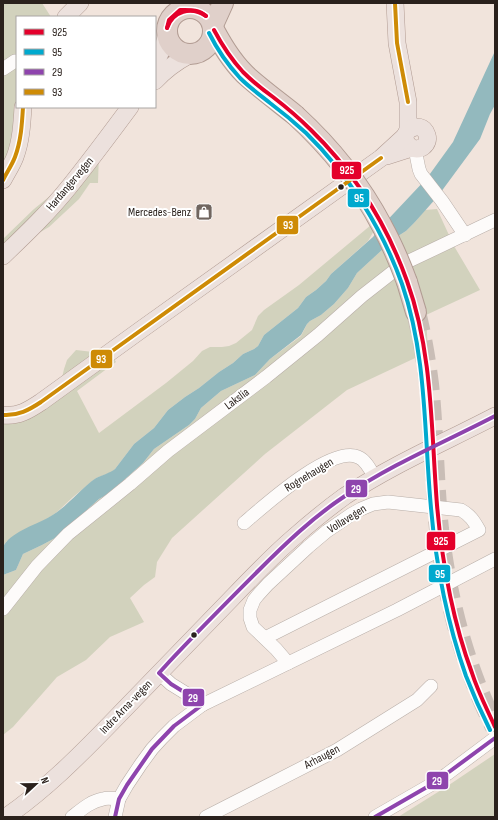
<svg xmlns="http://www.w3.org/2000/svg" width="498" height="820" font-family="'Sofia Sans Condensed',sans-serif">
<rect width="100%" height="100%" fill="#f1e4dc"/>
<!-- green -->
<g fill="#d2d2bd">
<path d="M 3,3 L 42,3 L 51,17 L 17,17 L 17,107 L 23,153 L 3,191 Z"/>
<path d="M 96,139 L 99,152 L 98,183 L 90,183 L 79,199 L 49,227 L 20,244 L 3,261 L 3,239 L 34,209 L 66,183 Z"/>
<path d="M 437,209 L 454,246 L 480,290 L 426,315 L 428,352 L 347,390 L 265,454 L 172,538 L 157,562 L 155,577 L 144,585 L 130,598 L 144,622 L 110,637 L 86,660 L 57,677 L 13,727 L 3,735 L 3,575 L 16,570 L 23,554 L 42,545 L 57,537 L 99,499 L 106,495 L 123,481 L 143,463 L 154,449 L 189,425 L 195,419 L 201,408 L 221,391 L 255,375 L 270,359 L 301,336 L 307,324 L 310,321 L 321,315 L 334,304 L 348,288 L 357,273 L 395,238 L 406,231 L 415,222 L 425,210 Z"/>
<path d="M 371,225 L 375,229 L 368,241 L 331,274 L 326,281 L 316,290 L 306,297 L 298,308 L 264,335 L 258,346 L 254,349 L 243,354 L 233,363 L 219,372 L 199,388 L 185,397 L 168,410 L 154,428 L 134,444 L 115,469 L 112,472 L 96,478 L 73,497 L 57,512 L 50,517 L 7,541 L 3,546 L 3,422 L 61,382 L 64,369 L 67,360 L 76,350 L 93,352 L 112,356 L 116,362 L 77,391 L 99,433 L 166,383 L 193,361 L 202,351 L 210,347 L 222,347 L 229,346 L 236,343 L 252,330 L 258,316 L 264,310 L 299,285 Z"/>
<path d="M 495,754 L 495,817 L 398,817 L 446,787 Z"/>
</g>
<!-- water -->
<path fill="#93b9be" d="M 495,51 L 495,105 L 490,114 L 480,139 L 438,196 L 415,222 L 406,231 L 395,238 L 357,273 L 348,288 L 334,304 L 321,315 L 310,321 L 307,324 L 301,335 L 270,359 L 255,375 L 221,391 L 201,408 L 195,419 L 189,425 L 154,449 L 143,463 L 123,481 L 106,495 L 99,499 L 57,537 L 42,545 L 23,554 L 16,570 L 3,575 C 3,568 1,550 4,545 C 13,531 38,524 51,516 C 68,506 80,489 96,478 C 102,475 110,473 115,469 L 134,444 L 154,428 L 168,410 L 185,397 L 199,388 L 219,372 L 233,363 L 243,354 L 254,349 L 258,346 L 264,335 L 298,308 L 306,297 L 316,290 L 326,281 L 331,274 L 373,237 L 379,229 L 427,178 L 453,142 Z"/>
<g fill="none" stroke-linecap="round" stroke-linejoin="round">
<!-- highway-tunnel -->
<path stroke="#c9bdb6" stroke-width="20" stroke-dasharray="20 10" stroke-linecap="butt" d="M 416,312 C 422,336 426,360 429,384 C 434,432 434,481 439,529 C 447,598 464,665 495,727"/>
<!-- minor casing -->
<g stroke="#b8aea8" stroke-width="14">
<g id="minor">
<path d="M 3,69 L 15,61 L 17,61"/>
<path d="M 415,149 L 419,169 L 421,174 L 442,201 L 465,235"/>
<path d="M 244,523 C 264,506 331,445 358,457 C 366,460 371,471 375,478"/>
<path d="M 3,609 L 37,566 L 68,534 L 130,484 L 168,451 L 266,377 L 318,335 L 362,296 L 394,271 L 409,261 L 495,220"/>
<path d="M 265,638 L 479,530 C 474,521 470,515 461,510 L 388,502 L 373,504 L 361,509 L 352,514 L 327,531 L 308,547 L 268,584 L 258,595 L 254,600 L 250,610 L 250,618 L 253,627 L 276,649 L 288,663"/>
<path d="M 202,705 L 397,610 L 495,559"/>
<path d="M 72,817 C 81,810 91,801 103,799 C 108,797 114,799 119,799"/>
<path d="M 115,817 L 119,799 L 127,785 L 141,764 L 152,749 L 162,738 L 174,726 L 202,705 L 192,697 L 171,684 L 159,673"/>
<path d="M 206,817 L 337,750 L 417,700 L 431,686"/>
<path d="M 375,817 L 434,783 L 447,774 L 495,738"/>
</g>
</g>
<!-- major casing -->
<g stroke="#b19b92" stroke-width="18">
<g id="major">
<path d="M 395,3 L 397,43 L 408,102 L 408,130"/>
<path d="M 66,17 L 80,3"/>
<path d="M 155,65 L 164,44 L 167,35"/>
<path d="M 155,81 C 165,70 176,62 189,55"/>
<path d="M 387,156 L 412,148 C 420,151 430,145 427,135 C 421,116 392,135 412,148"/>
<path d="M 3,180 C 7,172 12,165 15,157 C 21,141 22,124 23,107"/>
<path d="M 3,256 C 26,234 49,212 69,187 C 90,161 110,134 130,107"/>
<path d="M 3,415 C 18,417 29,410 41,402 L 142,329 L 381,158 L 405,136"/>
<path d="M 6,817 C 45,790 78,757 111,723 C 151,682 191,640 231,599 C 251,578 271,557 293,538 C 310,523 327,509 345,496 C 392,465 445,442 495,416"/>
</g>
</g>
<!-- highway casing -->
<g stroke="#b19b92" stroke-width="22">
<g id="highway">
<circle cx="190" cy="31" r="23"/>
<path d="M 213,25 L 223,3"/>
<path d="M 214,30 C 223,47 234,65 249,78 C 264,91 280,103 295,115"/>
<path d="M 407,282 L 416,312"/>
</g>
</g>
<!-- minor -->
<use href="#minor" stroke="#fdfbfa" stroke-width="13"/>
<!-- major -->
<use href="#major" stroke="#ece1dd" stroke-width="17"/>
<!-- highway -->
<use href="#highway" stroke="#e0d0ca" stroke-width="20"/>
<!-- highway-bridge casing -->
<g stroke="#b19b92" stroke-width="22" stroke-linecap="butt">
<path id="highway-bridge" d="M 295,115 C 330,147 360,184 382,226 C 392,244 400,263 407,282"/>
</g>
<!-- highway-bridge -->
<use href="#highway-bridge" stroke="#e0d0ca" stroke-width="20"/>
<!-- bus-1 casing -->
<g stroke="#fff" stroke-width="7">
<g id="bus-1">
<path d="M 167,28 L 169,20 L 180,10 C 190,10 198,9 206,16"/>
<path d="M 167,28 C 173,11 191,6 206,16"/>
<path d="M 214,30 C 222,45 231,59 243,72 C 252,81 262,89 273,97 C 286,107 299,118 311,130 C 354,172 387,225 407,281 C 433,353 431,430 437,505 C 442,562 452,619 472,673 C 478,692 487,709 495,727"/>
</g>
</g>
<!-- bus-2 casing -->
<g stroke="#fff" stroke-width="7">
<path id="bus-2" d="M 209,33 C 217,49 227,64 240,78 C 249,87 260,95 270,103 C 282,112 294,122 306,133 C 348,174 382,228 402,284 C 427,356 424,433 431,508 C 436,565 447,622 466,676 C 473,694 481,712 490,730"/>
</g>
<!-- bus-3 casing -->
<g stroke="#fff" stroke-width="7">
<g id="bus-3">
<path d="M 115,817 L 119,799 L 127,785 L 152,749 L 174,726 L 202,705 L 192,697 L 171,684 L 159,673 L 169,662 C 198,631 228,601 258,571 C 285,544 313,517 345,496 C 392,464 445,442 495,416"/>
<path d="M 375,817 L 434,783 L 495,738"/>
</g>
</g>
<!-- bus-4 casing -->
<g stroke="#fff" stroke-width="7">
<g id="bus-4">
<path d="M 395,3 L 397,43 L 408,102"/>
<path d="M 3,180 C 7,172 12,165 15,157 C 21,141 22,124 23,107"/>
<path d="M 3,415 C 18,416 29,410 41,402 L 381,158"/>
</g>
</g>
<!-- bus-1 -->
<use href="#bus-1" stroke="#e4002b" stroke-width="4"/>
<!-- bus-2 -->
<use href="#bus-2" stroke="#00a9ce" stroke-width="4"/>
<!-- bus-3 -->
<use href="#bus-3" stroke="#8e44ad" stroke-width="4"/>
<!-- bus-4 -->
<use href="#bus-4" stroke="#ce8b06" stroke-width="4"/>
</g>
<!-- icons -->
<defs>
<g id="shop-square" transform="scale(0.9)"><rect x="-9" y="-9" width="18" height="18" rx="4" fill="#70655f" stroke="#fff"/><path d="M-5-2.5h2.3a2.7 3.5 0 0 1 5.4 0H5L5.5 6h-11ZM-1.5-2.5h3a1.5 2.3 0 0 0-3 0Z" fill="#fff"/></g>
</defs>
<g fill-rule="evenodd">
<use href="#shop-square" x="204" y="212"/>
</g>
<!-- markers -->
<g fill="#2a211c" stroke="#fff" stroke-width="1.5">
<circle cx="341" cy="187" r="3.5"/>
<circle cx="194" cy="635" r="3.5"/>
</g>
<g text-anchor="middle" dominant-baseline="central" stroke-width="4" stroke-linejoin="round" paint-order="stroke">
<!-- street labels -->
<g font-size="12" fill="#2a211c" stroke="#fff">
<text transform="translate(70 184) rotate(-50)">Hardangervegen</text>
<text transform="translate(237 399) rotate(-37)">Lakslia</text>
<text transform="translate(309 475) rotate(-31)">Rognehaugen</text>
<text transform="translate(347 519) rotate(-32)">Vollavegen</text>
<text transform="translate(126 707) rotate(-46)">Indre Arna-vegen</text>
<text transform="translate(322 757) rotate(-28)">Arhaugen</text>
</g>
<!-- poi labels -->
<g font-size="12" fill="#2a211c" stroke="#fff" text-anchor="end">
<text x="191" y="212">Mercedes-Benz</text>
</g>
</g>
<g stroke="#fff" stroke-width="1.5">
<rect x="331" y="161" width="31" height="19" rx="4" fill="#e4002b"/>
<rect x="347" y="188" width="23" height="20" rx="4" fill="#00a9ce"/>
<rect x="276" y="215" width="23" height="20" rx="4" fill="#ce8b06"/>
<rect x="90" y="349" width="23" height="20" rx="4" fill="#ce8b06"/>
<rect x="345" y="479" width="23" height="19" rx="4" fill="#8e44ad"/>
<rect x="426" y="531" width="30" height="20" rx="4" fill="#e4002b"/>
<rect x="428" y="564" width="23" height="19" rx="4" fill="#00a9ce"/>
<rect x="182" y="688" width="23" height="19" rx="4" fill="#8e44ad"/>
<rect x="426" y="771" width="23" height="19" rx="4" fill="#8e44ad"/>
</g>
<g font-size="11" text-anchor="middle" font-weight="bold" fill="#fff">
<text x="347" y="174">925</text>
<text x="359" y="202">95</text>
<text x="288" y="229">93</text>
<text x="101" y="363">93</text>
<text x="356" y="493">29</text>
<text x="441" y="545">925</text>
<text x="440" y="578">95</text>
<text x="193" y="702">29</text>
<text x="437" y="785">29</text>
</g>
<!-- border -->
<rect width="498" height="820" fill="none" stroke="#2a211c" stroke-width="8"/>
<!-- legend -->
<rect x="16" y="16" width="140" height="92" fill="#ffffff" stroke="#aaa6a4"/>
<rect x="24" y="29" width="20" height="6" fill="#e4002b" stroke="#aaa6a4"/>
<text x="52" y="36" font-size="12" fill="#2a211c">925</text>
<rect x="24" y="49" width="20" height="6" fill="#00a9ce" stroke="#aaa6a4"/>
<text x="52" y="56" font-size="12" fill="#2a211c">95</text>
<rect x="24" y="69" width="20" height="6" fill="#8e44ad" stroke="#aaa6a4"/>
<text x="52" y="76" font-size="12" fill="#2a211c">29</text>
<rect x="24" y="89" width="20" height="6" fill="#ce8b06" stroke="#aaa6a4"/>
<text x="52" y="96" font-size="12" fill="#2a211c">93</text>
<!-- north arrow -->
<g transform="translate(36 784) rotate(68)" stroke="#ffffff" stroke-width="3" paint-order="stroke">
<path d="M0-3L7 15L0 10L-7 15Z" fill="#2a211c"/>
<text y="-6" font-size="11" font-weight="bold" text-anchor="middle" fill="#2a211c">N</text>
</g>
</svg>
